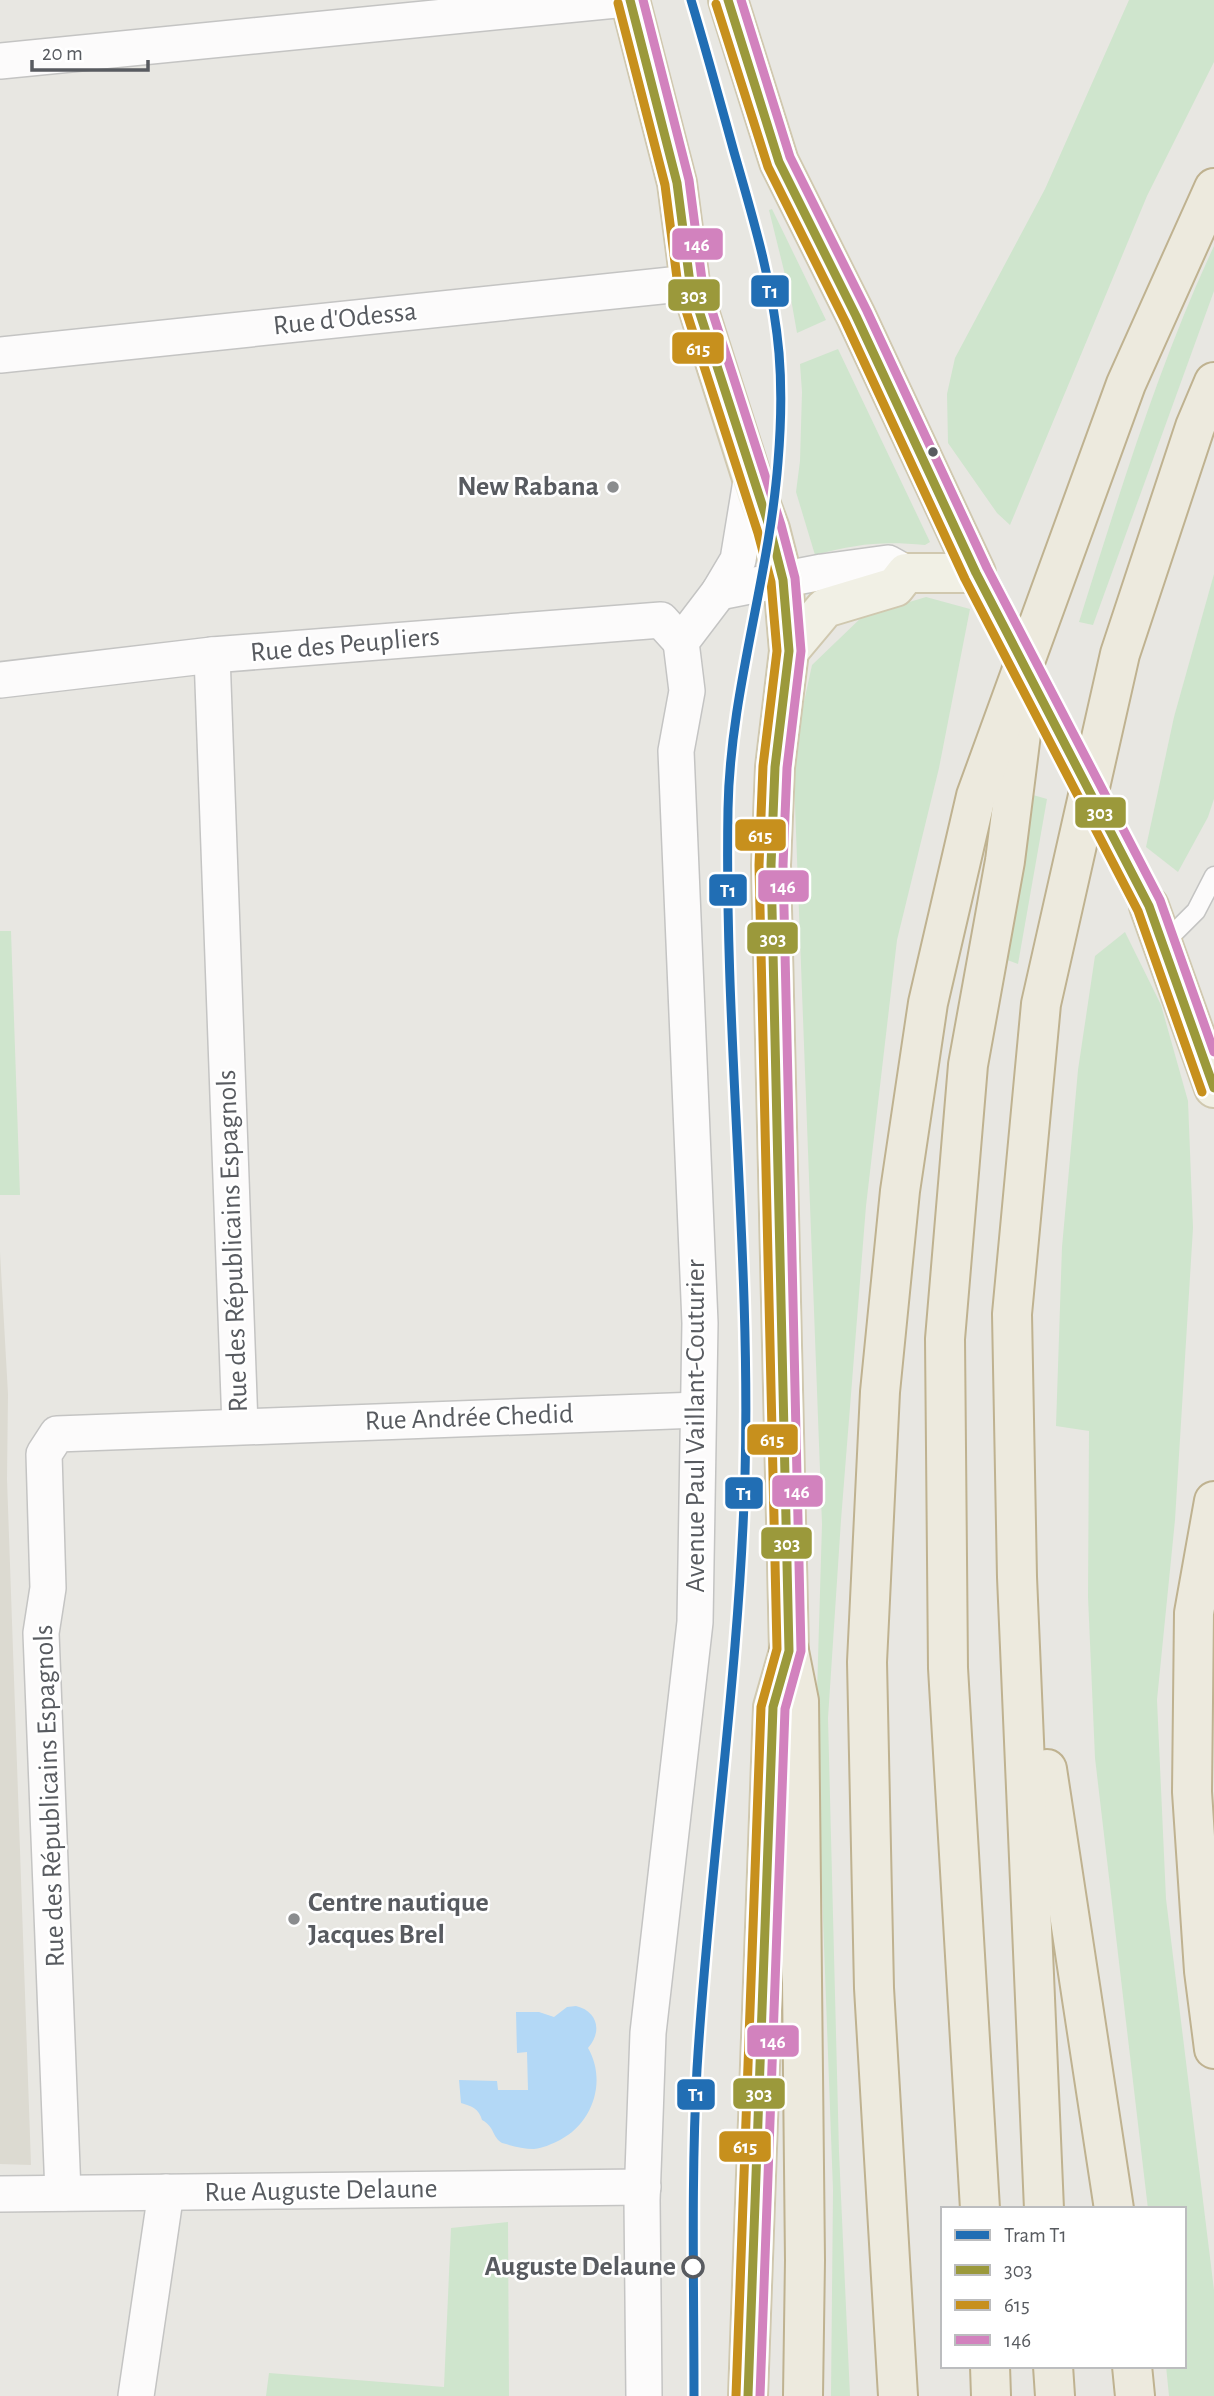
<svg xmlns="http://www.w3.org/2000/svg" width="1214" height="2396" font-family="'Alegreya Sans',sans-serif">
<rect width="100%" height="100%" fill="#e8e7e2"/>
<!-- education -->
<path fill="#dcdad1" d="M 0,1252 L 8,1394 L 7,1479 L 31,2165 L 0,2164 Z"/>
<!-- green -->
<g fill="#cfe5cd">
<path d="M 1129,0 L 1214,0 L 1214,62 L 1147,196 L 1010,525 L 997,513 L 948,443 L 947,394 L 955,358 L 1045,189 Z"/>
<path d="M 772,209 L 826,320 L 797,333 L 791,299 L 769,210 Z"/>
<path d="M 1214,246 L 1214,291 L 1093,625 L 1079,622 C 1119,495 1158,366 1214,246 Z"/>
<path d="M 838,349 L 930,542 L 925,545 C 881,541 857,544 815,555 L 796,492 L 800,461 L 802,392 L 800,364 Z"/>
<path d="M 1214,574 L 1214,799 L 1208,817 L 1178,872 L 1146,847 L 1174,717 Z"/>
<path d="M 926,597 L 970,609 L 939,768 L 897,940 L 866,1206 L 841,1520 L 828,1718 L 839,2152 L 850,2396 L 831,2396 L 833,2190 L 816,1727 L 822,1524 L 793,752 L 812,665 L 863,616 Z"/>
<path d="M 1033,795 L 1047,799 L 1018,964 L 1002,958 Z"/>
<path d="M 0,931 L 11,931 L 20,1195 L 0,1195 Z"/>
<path d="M 1125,932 L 1161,1005 L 1188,1101 L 1193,1228 L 1175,1520 L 1157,1700 L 1166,1899 L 1214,2290 L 1214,2396 L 1169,2396 L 1166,2366 L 1184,2366 L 1184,2209 L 1148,2209 L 1095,1758 L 1088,1597 L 1089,1431 L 1056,1426 L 1062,1247 L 1078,1070 L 1095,956 Z"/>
<path d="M 508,2222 L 509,2396 L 266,2396 L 269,2373 L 444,2387 L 451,2228 Z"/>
</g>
<!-- water -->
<path fill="#b3d8f6" d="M 576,2006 C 597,2011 603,2031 588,2048 C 607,2081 593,2123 560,2140 C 552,2144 543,2148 534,2149 C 523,2149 513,2146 502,2143 C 492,2137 495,2127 482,2120 C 479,2109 472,2106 461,2103 L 459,2080 L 497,2081 L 498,2090 L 528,2090 L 527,2052 L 517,2053 L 516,2012 L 539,2012 L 554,2017 L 567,2007 Z"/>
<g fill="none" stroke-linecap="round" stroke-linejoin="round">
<!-- primary-tunnel -->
<path stroke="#c4c4c2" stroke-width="38" stroke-dasharray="38 19" stroke-linecap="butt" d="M 976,573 L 1149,906"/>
<!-- lane casing -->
<g stroke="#c4c4c3" stroke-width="21">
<path id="lane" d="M 1164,943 L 1196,911 L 1214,876"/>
</g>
<!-- street casing -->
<g stroke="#c4c4c3" stroke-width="38">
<g id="street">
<path d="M 0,61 L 616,0"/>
<path d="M 0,355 L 690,283"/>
<path d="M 719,592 L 822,572 L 888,563 L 906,573"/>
<path d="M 212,655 L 240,1426"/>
<path d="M 0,680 L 212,655 L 661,620 L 681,642"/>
<path d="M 63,2193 L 41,1633 L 48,1588 L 44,1454 L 57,1434 L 698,1410"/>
<path d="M 0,2194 L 643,2187"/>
<path d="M 136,2396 L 166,2192"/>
<path d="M 644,2396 L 642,2200 L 648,2033 L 695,1622 L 700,1323 L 676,751 L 687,691 L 681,642 L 719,592 L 738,560 L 752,475"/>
</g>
</g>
<!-- primary casing -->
<g stroke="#d0c8af" stroke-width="42">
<g id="primary">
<path d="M 630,0 L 677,183 L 690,283 L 757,494 L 770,529 L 783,580 L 789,651 L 775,767 L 771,865 L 789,1651 L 773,1707 L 748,2396"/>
<path d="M 728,0 L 779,162 L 856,316 L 976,573 L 906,573 L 895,587 L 825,608 L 789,651"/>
<path d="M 1149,906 L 1214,1088"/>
</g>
</g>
<!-- highway casing -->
<g stroke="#bfb290" stroke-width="42">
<g id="highway">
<path d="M 1214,1501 L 1194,1613 L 1192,1792 L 1204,1971 L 1214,2049"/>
<path d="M 789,1651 L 799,1701 L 805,2260 L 803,2396"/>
<path d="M 1047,1769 L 1114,2209"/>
<path d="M 980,2209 L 948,1668 L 945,1339 L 968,1065 L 1005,861 L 1024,710"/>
<path d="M 1044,2209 L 1017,1577 L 1012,1314 L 1041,1004 L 1120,654 L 1195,427 L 1214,382"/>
<path d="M 990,2366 L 991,2396"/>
<path d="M 1053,2366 L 1055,2396"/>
<path d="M 1132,2366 L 1135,2396"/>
<path d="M 898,2396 L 874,1988 L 867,1662 L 880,1392 L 900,1191 L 928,1003 L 976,796 L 1126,384 L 1214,188"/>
</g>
</g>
<!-- lane -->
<use href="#lane" stroke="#fcfbfb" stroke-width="18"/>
<!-- street -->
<use href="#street" stroke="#fcfbfb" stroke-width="35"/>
<!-- primary -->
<use href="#primary" stroke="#f1f0e5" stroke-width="38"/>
<!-- highway -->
<use href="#highway" stroke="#edeade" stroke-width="38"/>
<!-- bus-1 casing -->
<g stroke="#fff" stroke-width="14">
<g id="bus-1">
<path d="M 630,0 L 677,183 L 690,283 L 770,529 L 783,580 L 789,651 L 775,767 L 771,865 L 789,1651 L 773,1707 L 748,2396"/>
<path d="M 728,0 L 779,162 L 856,316 L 976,573 L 1149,906 L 1214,1088"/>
</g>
</g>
<!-- bus-2 casing -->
<g stroke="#fff" stroke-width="14">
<g id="bus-2">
<path d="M 618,3 L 665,185 L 678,286 L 758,533 L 771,582 L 777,651 L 763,766 L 759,865 L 777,1649 L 761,1707 L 736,2396"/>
<path d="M 716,4 L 768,167 L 845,321 L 965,579 L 1138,911 L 1202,1092"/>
</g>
</g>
<!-- bus-3 casing -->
<g stroke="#fff" stroke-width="14">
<g id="bus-3">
<path d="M 643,0 L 689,180 L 702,280 L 781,525 L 795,578 L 801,651 L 787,768 L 783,865 L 801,1651 L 785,1709 L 760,2396"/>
<path d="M 741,0 L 790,157 L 867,311 L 987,568 L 1160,900 L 1214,1052"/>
</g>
</g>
<!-- bus-1 -->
<use href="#bus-1" stroke="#9b993b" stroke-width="9"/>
<!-- bus-2 -->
<use href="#bus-2" stroke="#c7901d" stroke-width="9"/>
<!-- bus-3 -->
<use href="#bus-3" stroke="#d282be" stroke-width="9"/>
<!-- tram-1 casing -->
<g stroke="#fff" stroke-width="14">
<path id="tram-1" d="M 691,0 C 706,50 720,101 734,152 C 753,218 773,284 779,353 C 782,389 781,426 778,462 C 769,579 730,692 728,809 C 724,1032 751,1254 745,1476 C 739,1675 709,1871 697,2069 C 691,2178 694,2287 694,2396"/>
</g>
<!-- tram-1 -->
<use href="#tram-1" stroke="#216eb4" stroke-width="9"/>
</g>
<!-- markers -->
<circle fill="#585b60" stroke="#fff" stroke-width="2.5" cx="933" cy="452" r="6"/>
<g fill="#8a8c8e" stroke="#fff" stroke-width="2.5">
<circle cx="613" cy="487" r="7"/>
<circle cx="294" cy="1919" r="7"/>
</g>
<circle fill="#fff" stroke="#585b60" stroke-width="3.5" cx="693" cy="2267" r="10"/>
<g text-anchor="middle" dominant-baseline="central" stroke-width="5" stroke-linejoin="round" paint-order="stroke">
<!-- street labels -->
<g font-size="28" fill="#585b60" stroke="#fff">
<text transform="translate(345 319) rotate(-6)">Rue d'Odessa</text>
<text transform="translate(345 645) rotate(-5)">Rue des Peupliers</text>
<text transform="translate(233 1241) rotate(-92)">Rue des Républicains Espagnols</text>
<text transform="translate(469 1418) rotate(-2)">Rue Andrée Chedid</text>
<text transform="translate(696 1426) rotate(-90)">Avenue Paul Vaillant-Couturier</text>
<text transform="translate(50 1796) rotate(-92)">Rue des Républicains Espagnols</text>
<text transform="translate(321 2191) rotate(-1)">Rue Auguste Delaune</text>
</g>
<!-- poi labels -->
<g font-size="28" font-weight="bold" fill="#585b60" stroke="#fff" text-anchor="end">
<text x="599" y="487">New Rabana</text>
<text x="308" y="1903" text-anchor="start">Centre nautique<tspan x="308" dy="32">Jacques Brel</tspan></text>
</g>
<!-- stop labels -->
<g font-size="28" font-weight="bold" fill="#585b60" stroke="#fff" text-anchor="end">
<text x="676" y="2267">Auguste Delaune</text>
</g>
</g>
<g stroke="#fff" stroke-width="2.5">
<rect x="671" y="227" width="53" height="34" rx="7" fill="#d282be"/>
<rect x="750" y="274" width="40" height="34" rx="7" fill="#216eb4"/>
<rect x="667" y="278" width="54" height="34" rx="7" fill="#9b993b"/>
<rect x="671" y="331" width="54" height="34" rx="7" fill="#c7901d"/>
<rect x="1074" y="796" width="53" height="33" rx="7" fill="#9b993b"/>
<rect x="734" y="818" width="53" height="34" rx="7" fill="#c7901d"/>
<rect x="757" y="869" width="53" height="34" rx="7" fill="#d282be"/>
<rect x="708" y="873" width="40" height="34" rx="7" fill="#216eb4"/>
<rect x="746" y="921" width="53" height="34" rx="7" fill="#9b993b"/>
<rect x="746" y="1423" width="53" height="33" rx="7" fill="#c7901d"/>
<rect x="771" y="1474" width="53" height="34" rx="7" fill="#d282be"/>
<rect x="724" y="1476" width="40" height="34" rx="7" fill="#216eb4"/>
<rect x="760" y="1526" width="53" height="34" rx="7" fill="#9b993b"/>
<rect x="746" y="2024" width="54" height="34" rx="7" fill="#d282be"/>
<rect x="732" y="2077" width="54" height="33" rx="7" fill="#9b993b"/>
<rect x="676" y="2078" width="40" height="33" rx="7" fill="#216eb4"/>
<rect x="718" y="2130" width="54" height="33" rx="7" fill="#c7901d"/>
</g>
<g font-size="19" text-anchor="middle" font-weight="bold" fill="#fff">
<text x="697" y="251">146</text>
<text x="770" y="298">T1</text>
<text x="694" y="302">303</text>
<text x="698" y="355">615</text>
<text x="1100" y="819">303</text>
<text x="760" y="842">615</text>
<text x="783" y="893">146</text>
<text x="728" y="897">T1</text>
<text x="773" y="945">303</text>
<text x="772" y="1446">615</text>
<text x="797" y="1498">146</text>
<text x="744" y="1500">T1</text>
<text x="787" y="1550">303</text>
<text x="773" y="2048">146</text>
<text x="759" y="2100">303</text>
<text x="696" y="2101">T1</text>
<text x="745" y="2153">615</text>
</g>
<!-- legend -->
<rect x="941" y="2207" width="245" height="161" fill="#ffffff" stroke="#bcbdbf" stroke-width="2"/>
<rect x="955" y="2230" width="35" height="10" fill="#216eb4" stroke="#bcbdbf" stroke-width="2"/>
<text x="1004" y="2242" font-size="21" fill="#585b60">Tram T1</text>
<rect x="955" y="2265" width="35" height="10" fill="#9b993b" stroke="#bcbdbf" stroke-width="2"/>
<text x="1004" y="2277" font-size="21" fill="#585b60">303</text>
<rect x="955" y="2300" width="35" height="10" fill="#c7901d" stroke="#bcbdbf" stroke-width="2"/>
<text x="1004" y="2312" font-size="21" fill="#585b60">615</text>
<rect x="955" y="2335" width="35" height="10" fill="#d282be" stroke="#bcbdbf" stroke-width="2"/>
<text x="1004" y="2347" font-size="21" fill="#585b60">146</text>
<!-- scale -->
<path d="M32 60v10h116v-10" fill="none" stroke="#585b60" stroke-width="3.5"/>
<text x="42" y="60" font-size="21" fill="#585b60" stroke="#ffffff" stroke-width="5" paint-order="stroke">20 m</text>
</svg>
